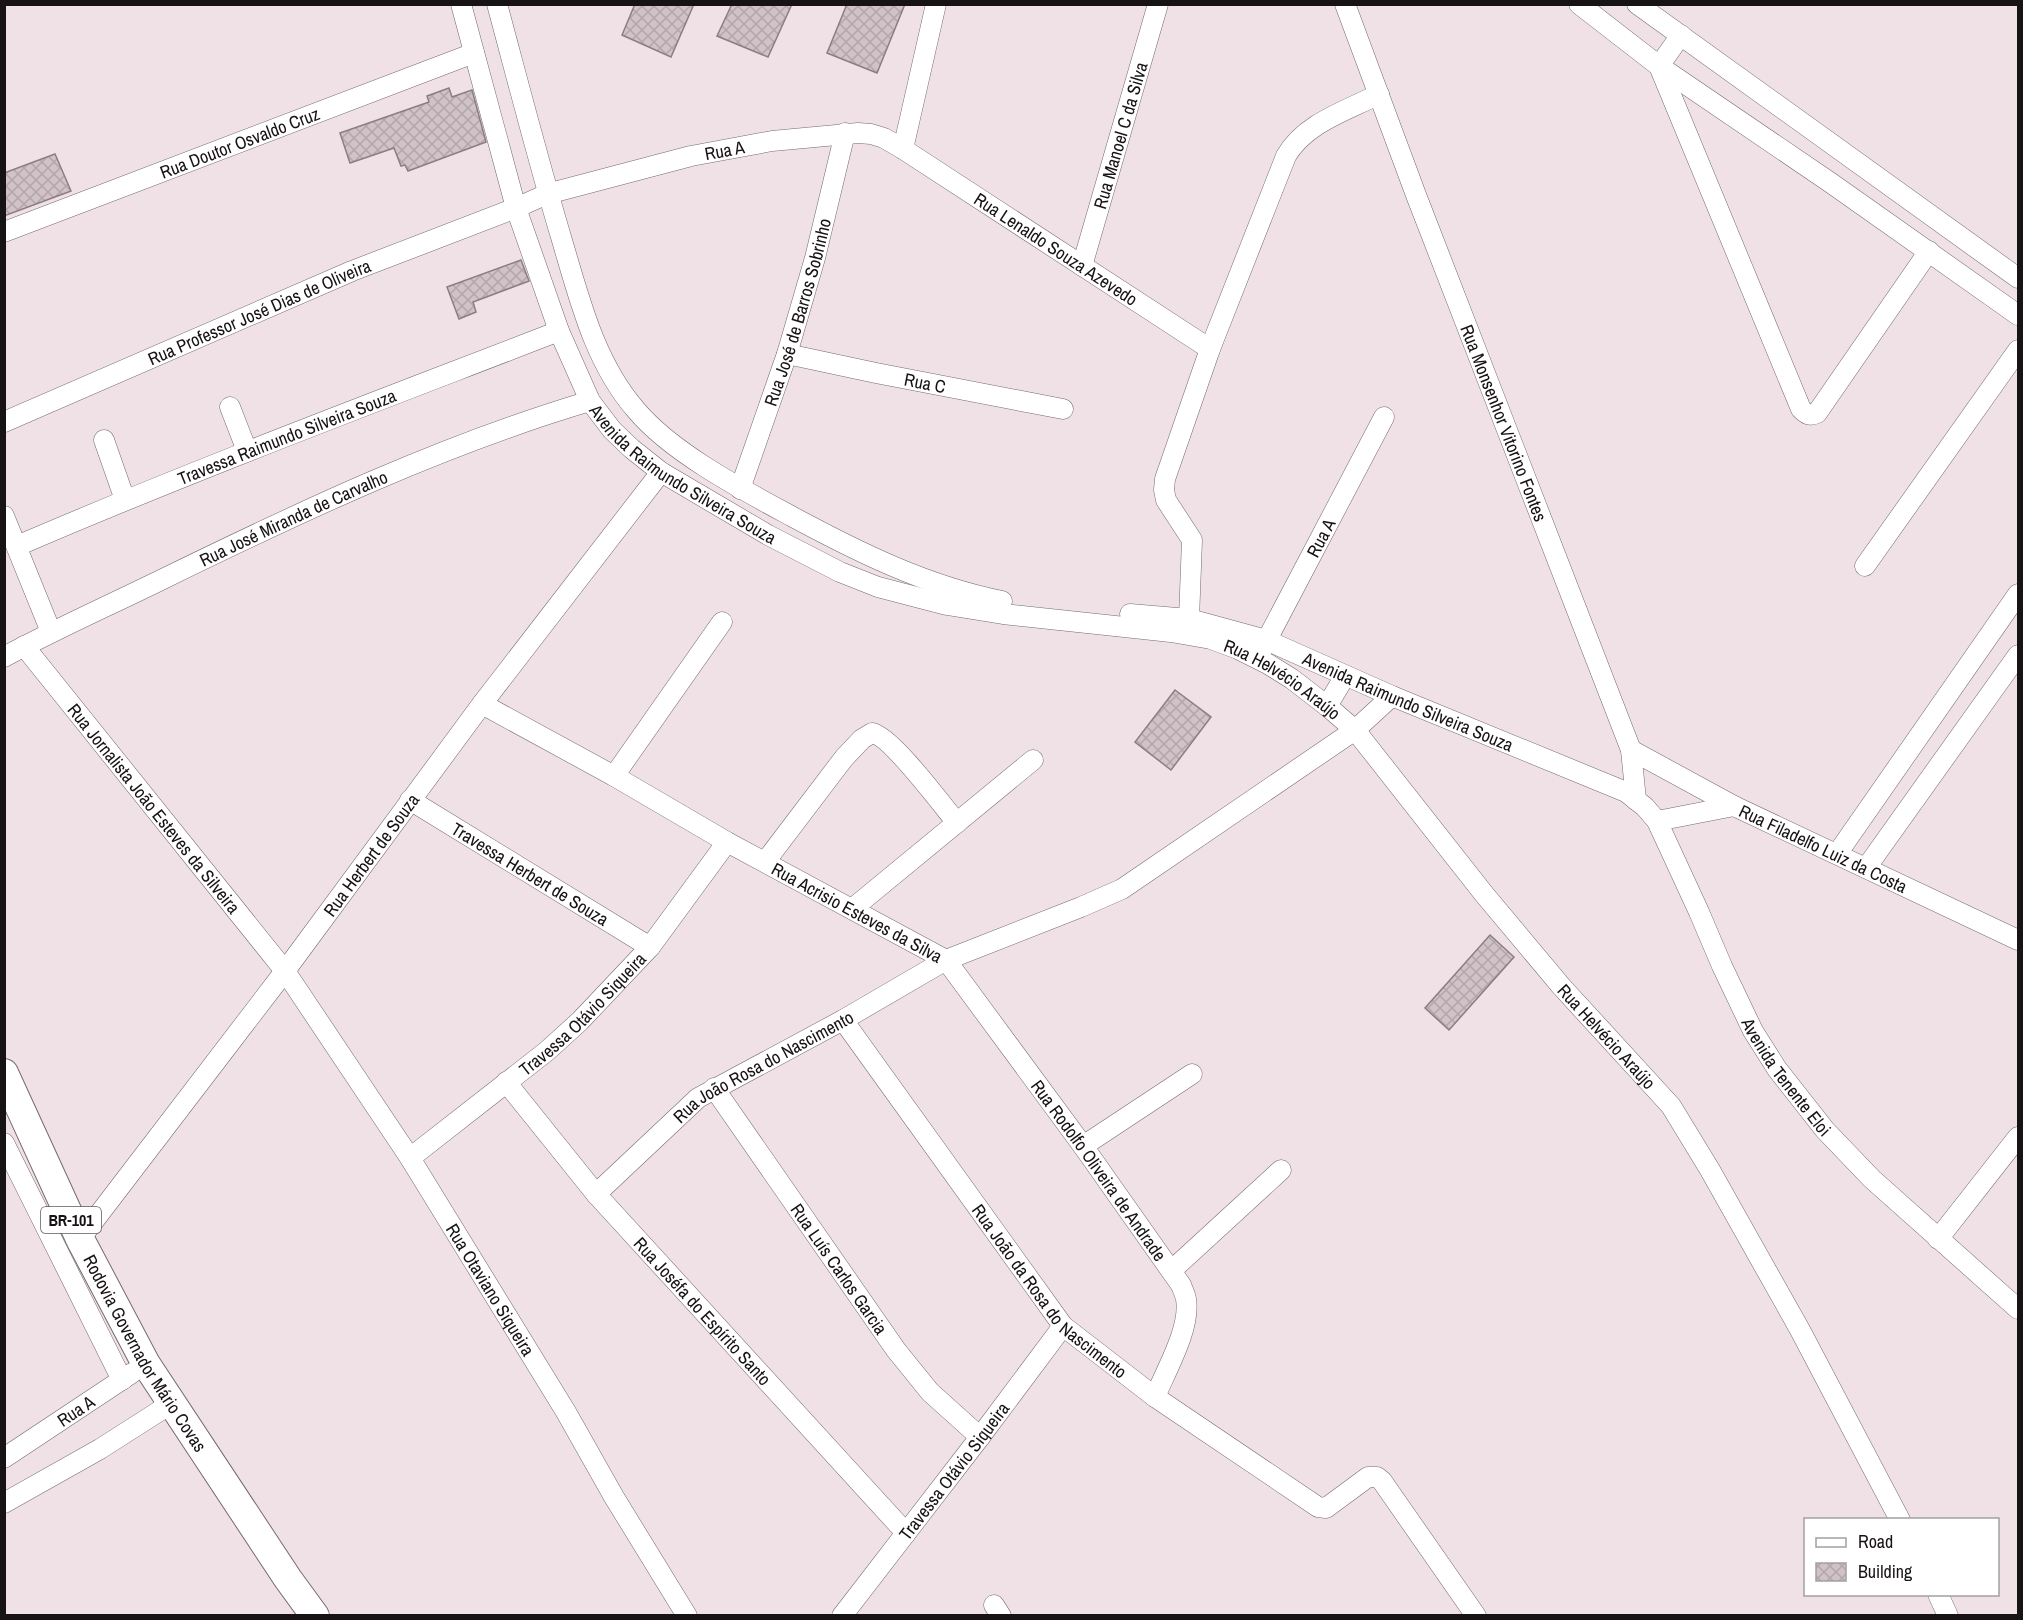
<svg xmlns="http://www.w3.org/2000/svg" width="2023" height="1620" font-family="'Archivo Narrow',sans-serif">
<defs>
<pattern id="building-cross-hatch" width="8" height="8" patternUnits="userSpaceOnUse" patternTransform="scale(1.5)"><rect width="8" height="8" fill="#d0c2c6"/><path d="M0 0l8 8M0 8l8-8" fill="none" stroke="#b2a6a9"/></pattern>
</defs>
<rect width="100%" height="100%" fill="#efe1e5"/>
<!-- building -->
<g fill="url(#building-cross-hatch)" stroke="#8b7e82" stroke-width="1.5">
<path d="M 635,4 L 694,4 L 671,57 L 622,35 Z"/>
<path d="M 732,4 L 792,4 L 768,57 L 717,36 Z"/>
<path d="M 847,4 L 905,4 L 877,73 L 827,53 Z"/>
<path d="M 449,88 L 452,97 L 472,90 L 486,142 L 408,171 L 405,165 L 401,166 L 394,148 L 350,163 L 340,133 L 429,102 L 427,96 Z"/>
<path d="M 55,154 L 71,191 L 4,216 L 4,173 Z"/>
<path d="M 521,260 L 529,281 L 473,302 L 476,312 L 459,319 L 447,287 Z"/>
<path d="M 1175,690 L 1211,717 L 1171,770 L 1135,742 Z"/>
<path d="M 1490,935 L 1514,957 L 1449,1030 L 1425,1008 Z"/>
</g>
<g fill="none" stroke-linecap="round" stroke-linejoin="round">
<!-- minor casing -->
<g stroke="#766a6e" stroke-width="21">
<g id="minor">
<path id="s1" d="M 461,4 L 516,208 L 559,331 L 590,401 L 612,430 L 632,449 L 661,472 L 768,535 L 840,572 L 878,587 L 947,605 L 1003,614 L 1171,632 L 1211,639 L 1238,649 L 1268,664 L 1292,679 L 1327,706 L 1355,730 L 1484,894 L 1561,986 L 1671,1106 L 1710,1170 L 1800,1330 L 1900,1520"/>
<path d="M 497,4 C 518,82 538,160 561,237 C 579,297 594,362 636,410 C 672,453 743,490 793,517 C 860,553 927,586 1002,601"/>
<path id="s2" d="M 1345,4 L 1416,195 L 1631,750 L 1636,800"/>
<path d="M 1579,4 L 1659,66 L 1831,183 L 2018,315"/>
<path d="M 1637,4 L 2018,278"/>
<path d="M 1681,35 L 1659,66 L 1801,409 C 1806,414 1810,417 1817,413 L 1929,251"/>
<path d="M 903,149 L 936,4"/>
<path id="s3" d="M 4,232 L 474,53"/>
<path id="s4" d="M 1082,266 L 1158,4"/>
<path id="s5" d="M 787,354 L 876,373 L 1063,409"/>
<path d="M 230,407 L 247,451"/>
<path id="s6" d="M 4,422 L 352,271 L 516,208 L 547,194 L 691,156 L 772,141 L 858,133 L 871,134 L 884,138 L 903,149 L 1210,349"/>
<path d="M 104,440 L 125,500"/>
<path id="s7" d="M 740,489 L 787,354 L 815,258 L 845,133"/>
<path d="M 4,516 L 51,632"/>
<path id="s8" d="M 17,546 C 196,469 378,401 559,331"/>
<path d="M 1865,566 L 2018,350"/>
<path id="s9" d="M 1130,614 L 1189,619 L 1266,640 L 1392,696 L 1626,792 L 1645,807 L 1657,821 L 1699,912 L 1722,966 L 1753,1031 L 1777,1069 L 1825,1130 L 1872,1179 L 2018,1309"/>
<path d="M 1186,630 L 1189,619 L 1192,540 L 1166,500 L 1164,490 L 1165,479 L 1210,349 L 1286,156 C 1305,123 1346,111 1379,94"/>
<path id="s10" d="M 24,646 L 285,971 L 410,1158 L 566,1412 L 614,1497 L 687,1616"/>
<path id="s11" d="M 1261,651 L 1384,417"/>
<path id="s12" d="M 4,657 C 56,629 110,605 163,579 C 302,511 442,445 590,401"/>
<path id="s13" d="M 482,704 L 614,776 L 727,842 L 946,960 L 1081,907 L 1122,889 L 1355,730 L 1392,696"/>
<path d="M 1327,706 L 1345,676"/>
<path id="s14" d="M 1631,750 L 1734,806 L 2018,940"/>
<path d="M 614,776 L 722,622"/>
<path id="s15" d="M 410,800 L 650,947"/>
<path d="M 1657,821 L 1734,806"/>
<path d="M 1837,854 L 2018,594"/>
<path d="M 765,862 L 844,758 L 862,739 L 872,733 C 890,735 943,806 957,823"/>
<path d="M 1866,868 L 2018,655"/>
<path d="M 852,909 L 1033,760"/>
<path id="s16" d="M 843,1020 L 1063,1326 L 1155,1397 L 1318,1507 L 1326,1508 L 1368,1477 L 1377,1477 L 1382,1481 L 1476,1616"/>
<path id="s17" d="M 506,1082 L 596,1194 L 906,1533"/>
<path id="s18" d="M 714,1088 L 896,1350 L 930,1392 L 980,1437"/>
<path d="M 4,1143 L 122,1380"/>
<path d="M 1083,1146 L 1192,1074"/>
<path id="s19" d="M 410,1158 L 547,1051 L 580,1021 L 650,947 L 727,842"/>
<path id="s20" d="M 596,1194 L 698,1098 L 843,1020 L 946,960 L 1083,1146 L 1181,1285 C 1183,1290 1185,1294 1186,1299 C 1191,1328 1166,1370 1155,1397"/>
<path id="s21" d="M 80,1239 L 285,971 L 482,704 L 661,472"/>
<path d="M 1938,1239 L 2018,1137"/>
<path d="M 1172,1270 L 1281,1170"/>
<path id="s22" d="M 4,1458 L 132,1373"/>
<path d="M 4,1503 L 100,1449 L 172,1403"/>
<path d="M 1938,1594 L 1948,1616"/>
<path d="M 994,1605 L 1001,1616"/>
<path id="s23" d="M 842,1616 L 980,1437 L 1063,1326"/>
</g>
</g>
<!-- highway casing -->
<g stroke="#766a6e" stroke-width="30">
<g id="highway">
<path id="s24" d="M 4,1073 L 80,1239 L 146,1364 L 288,1579 L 315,1616"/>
</g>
</g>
<!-- minor -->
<use href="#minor" stroke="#fff" stroke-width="20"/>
<!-- highway -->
<use href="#highway" stroke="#fff" stroke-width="28"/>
</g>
<g text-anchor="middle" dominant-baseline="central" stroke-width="5" stroke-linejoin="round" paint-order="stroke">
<!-- shield labels -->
<rect fill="#fff" stroke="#5d595a" stroke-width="1.5" x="41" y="1207" width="60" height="26" rx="4.5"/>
<g font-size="16" font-weight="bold" fill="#171213">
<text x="71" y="1220">BR-101</text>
</g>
<!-- street labels -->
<g font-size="18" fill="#171213" stroke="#fff">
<text stroke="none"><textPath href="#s4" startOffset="136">Rua Manoel C da Silva</textPath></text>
<text stroke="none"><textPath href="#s3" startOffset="252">Rua Doutor Osvaldo Cruz</textPath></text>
<text stroke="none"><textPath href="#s6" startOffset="772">Rua A</textPath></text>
<text stroke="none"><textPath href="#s6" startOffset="1138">Rua Lenaldo Souza Azevedo</textPath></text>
<text stroke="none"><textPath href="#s6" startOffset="278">Rua Professor José Dias de Oliveira</textPath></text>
<text stroke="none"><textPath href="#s7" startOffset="186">Rua José de Barros Sobrinho</textPath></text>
<text stroke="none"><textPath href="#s5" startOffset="141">Rua C</textPath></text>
<text stroke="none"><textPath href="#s2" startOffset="448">Rua Monsenhor Vitorino Fontes</textPath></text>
<text stroke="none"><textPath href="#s8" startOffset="291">Travessa Raimundo Silveira Souza</textPath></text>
<text stroke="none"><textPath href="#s1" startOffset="538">Avenida Raimundo Silveira Souza</textPath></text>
<text stroke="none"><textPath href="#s12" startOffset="321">Rua José Miranda de Carvalho</textPath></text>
<text stroke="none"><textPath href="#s11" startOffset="128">Rua A</textPath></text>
<text stroke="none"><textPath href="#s1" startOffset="1185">Rua Helvécio Araújo</textPath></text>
<text stroke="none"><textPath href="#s9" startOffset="294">Avenida Raimundo Silveira Souza</textPath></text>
<text stroke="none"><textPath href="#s10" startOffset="208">Rua Jornalista João Esteves da Silveira</textPath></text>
<text stroke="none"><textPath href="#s14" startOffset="216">Rua Filadelfo Luiz da Costa</textPath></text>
<text stroke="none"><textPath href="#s21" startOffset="482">Rua Herbert de Souza</textPath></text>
<text stroke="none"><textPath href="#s15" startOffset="141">Travessa Herbert de Souza</textPath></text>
<text stroke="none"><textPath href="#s13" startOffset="429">Rua Acrisio Esteves da Silva</textPath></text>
<text stroke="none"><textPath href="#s19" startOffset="225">Travessa Otávio Siqueira</textPath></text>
<text stroke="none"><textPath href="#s1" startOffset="1671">Rua Helvécio Araújo</textPath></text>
<text stroke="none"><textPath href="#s20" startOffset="212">Rua João Rosa do Nascimento</textPath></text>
<text stroke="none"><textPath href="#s9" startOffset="860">Avenida Tenente Eloi</textPath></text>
<text stroke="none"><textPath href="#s20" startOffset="684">Rua Rodolfo Oliveira de Andrade</textPath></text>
<text stroke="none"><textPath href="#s18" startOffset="220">Rua Luís Carlos Garcia</textPath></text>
<text stroke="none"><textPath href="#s16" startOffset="342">Rua João da Rosa do Nascimento</textPath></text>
<text stroke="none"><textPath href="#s10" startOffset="796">Rua Otaviano Siqueira</textPath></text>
<text stroke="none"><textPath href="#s17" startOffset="302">Rua Joséfa do Espírito Santo</textPath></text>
<text stroke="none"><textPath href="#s24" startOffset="314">Rodovia Governador Mário Covas</textPath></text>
<text stroke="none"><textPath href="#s22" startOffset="86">Rua A</textPath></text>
<text stroke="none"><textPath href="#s23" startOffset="183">Travessa Otávio Siqueira</textPath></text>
</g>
</g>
<!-- border -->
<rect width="2023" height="1620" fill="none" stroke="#171213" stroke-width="12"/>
<!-- legend -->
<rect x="1804" y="1518" width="195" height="78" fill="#ffffff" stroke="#a2a0a1" stroke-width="1.5"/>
<rect x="1816" y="1538" width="30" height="9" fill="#ffffff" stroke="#a2a0a1" stroke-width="1.5"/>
<text x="1858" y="1548" font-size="18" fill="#171213">Road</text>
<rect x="1816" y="1563" width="30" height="18" fill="url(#building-cross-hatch)" stroke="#a2a0a1" stroke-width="1.5"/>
<text x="1858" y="1578" font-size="18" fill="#171213">Building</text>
</svg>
